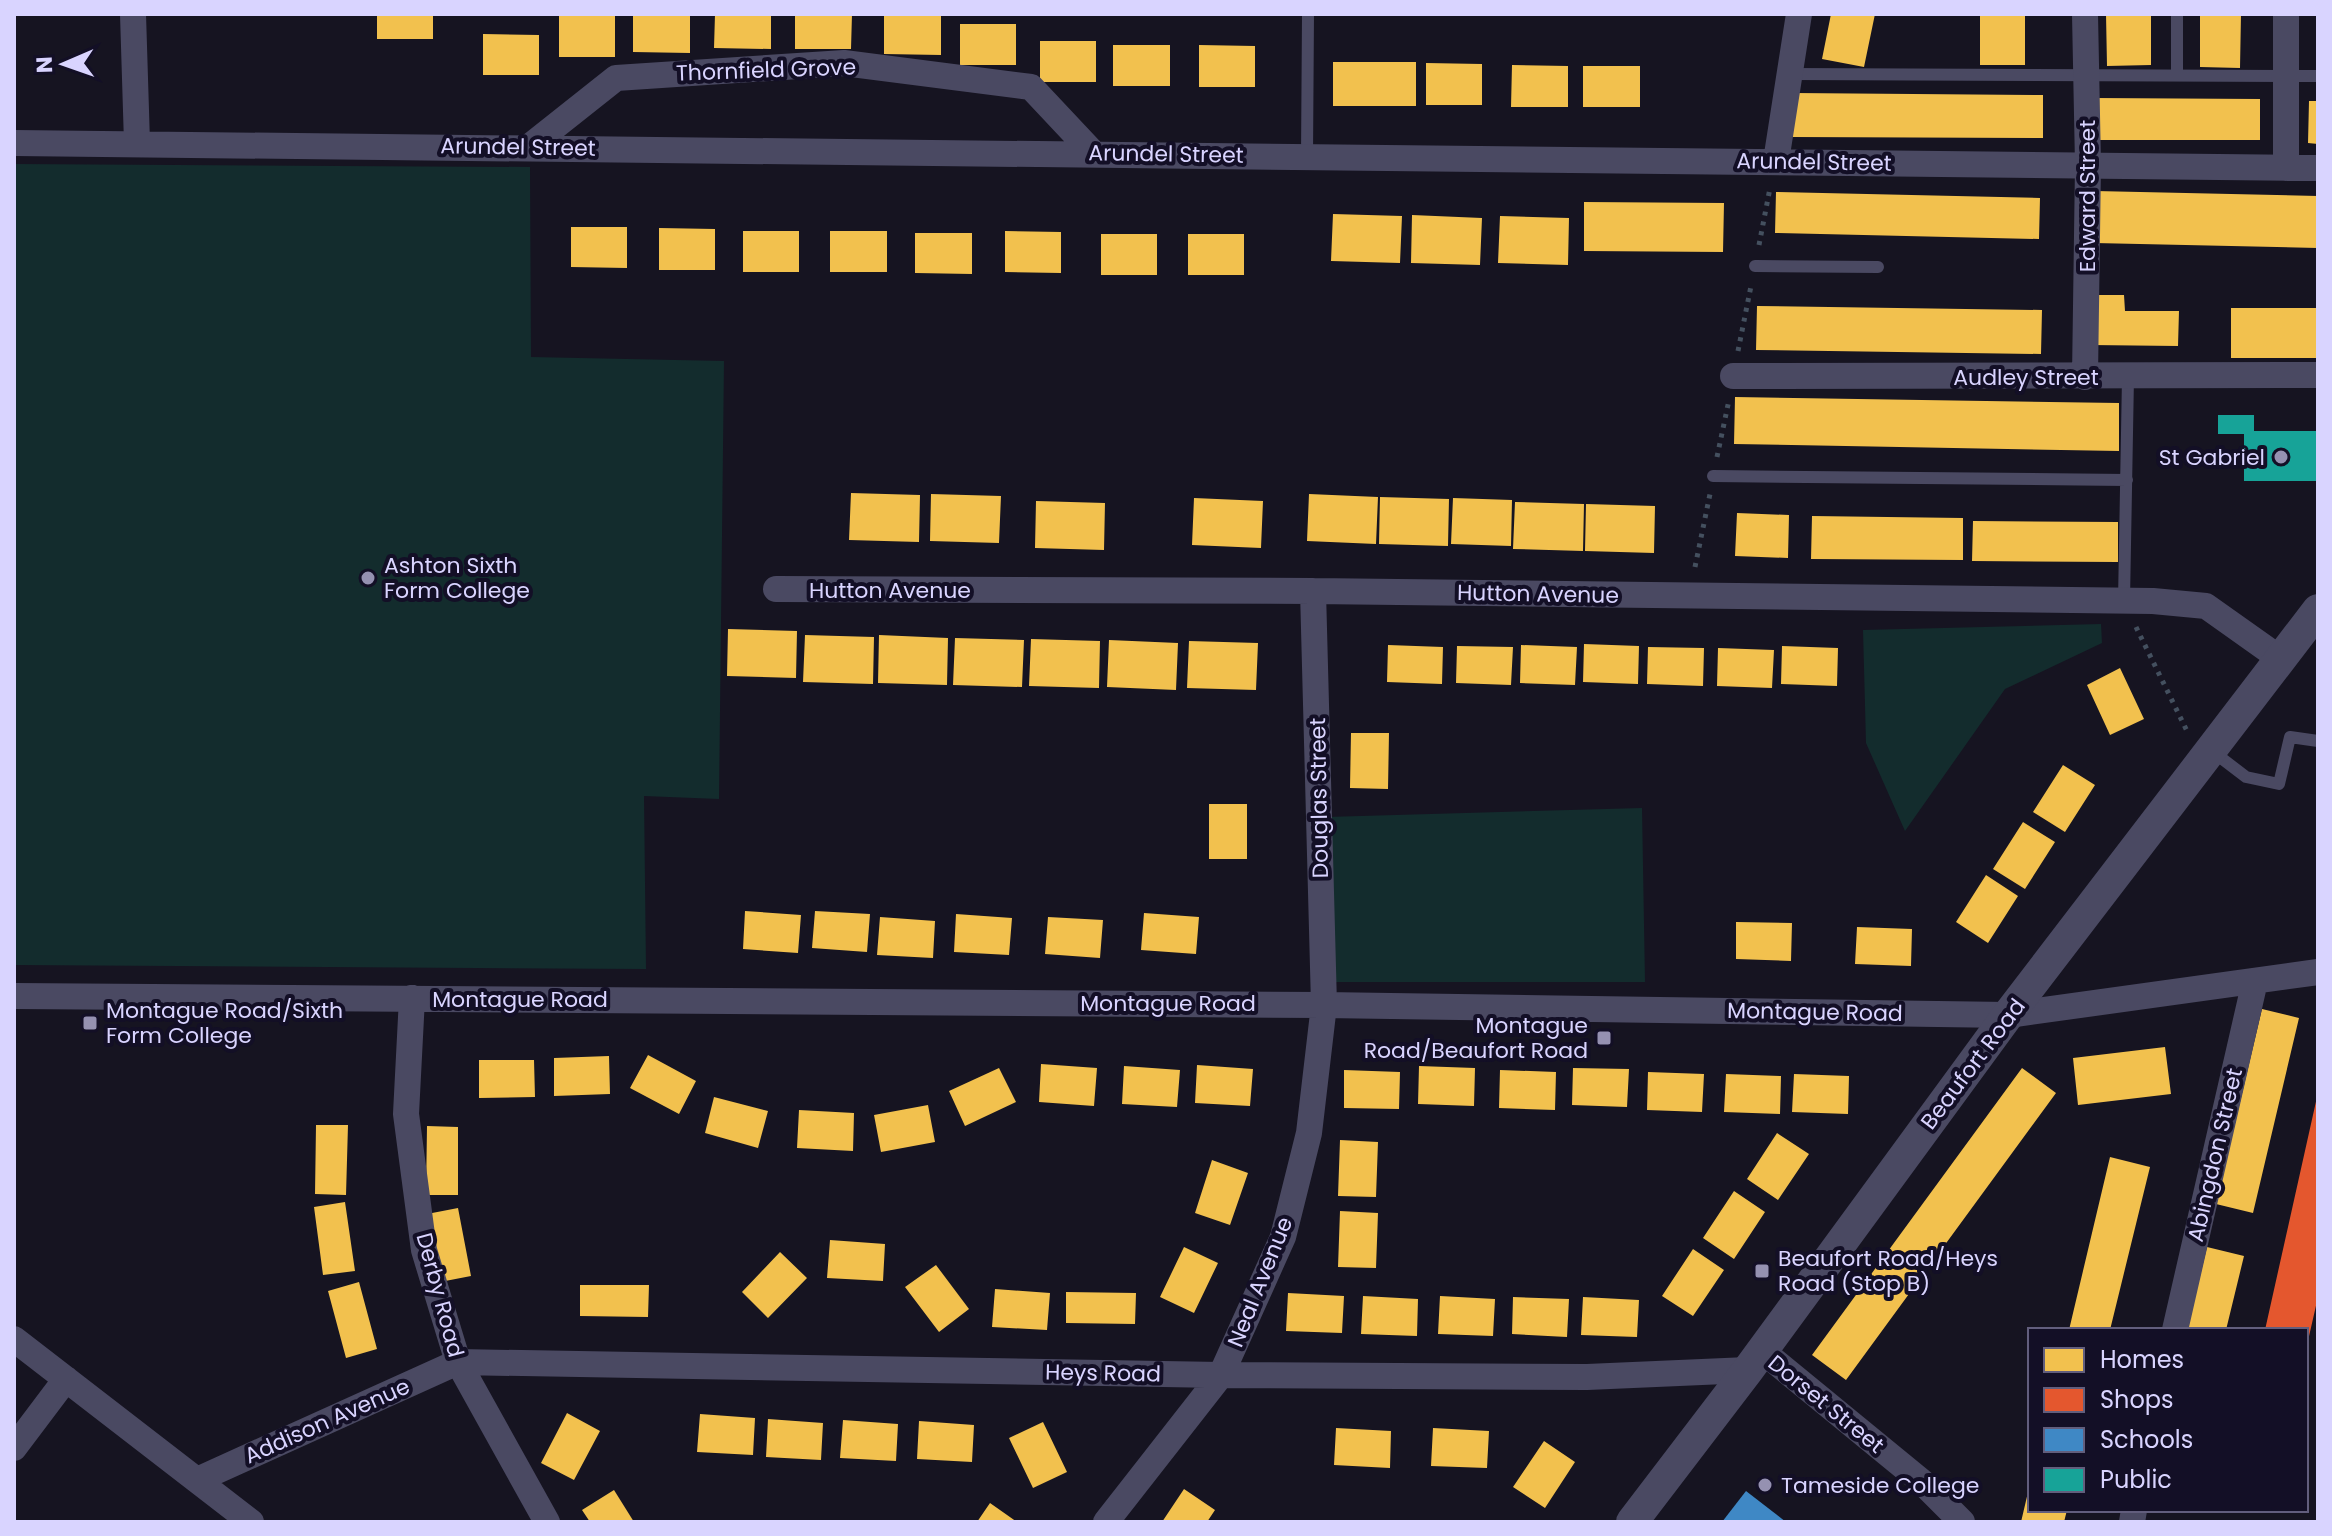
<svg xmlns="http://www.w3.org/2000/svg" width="2332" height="1536" viewBox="0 0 2332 1536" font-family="Poppins,sans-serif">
  <rect width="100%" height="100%" fill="#161421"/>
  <path fill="#132c2d" d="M14 164 530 167 531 357 724 361 719 799 644 796 646 969 14 965Z
    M2101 624 2102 643 2005 689 1905 831 1866 743 1863 630Z
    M1642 808 1645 982H1330L1326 817Z"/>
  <path fill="#f2c14e" d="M377 14H433V39H377Z
    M633 14H690V53L633 52Z
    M715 14H771V49L714 48Z
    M795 14H852L851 49H795Z
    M884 14H941V55L884 54Z
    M1831 14H1875L1864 67 1822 59Z
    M1980 14H2025V65H1980Z
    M2106 14H2151V65L2107 66Z
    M2200 14H2241L2240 68 2200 67Z
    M559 16H615V57H559Z
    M960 24H1016V65H960Z
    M483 34 539 35V75H483Z
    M1040 41H1096V82H1040Z
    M1113 45H1170V86H1113Z
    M1199 45 1255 46V87H1199Z
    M1333 62H1416V106H1333Z
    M1426 63 1482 64V105H1426Z
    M1512 65 1568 66V107H1511Z
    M1583 66H1640V107H1583Z
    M1793 93 2043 95V138L1793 137Z
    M2094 98 2260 99V140H2095Z
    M2309 101H2318V144L2308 143Z
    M2095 191 2318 196V248L2094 243Z
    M1776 192 2040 198 2039 239 1775 233Z
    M1584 202 1724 203 1723 252 1584 251Z
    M1333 214 1402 216 1400 263 1331 261Z
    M1412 215 1482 218 1480 265 1411 263Z
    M1500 216 1569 218 1568 265 1498 263Z
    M571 227H627V268L571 267Z
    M659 228 715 229V270H659Z
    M743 231H799V272H743Z
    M830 231H887V272H830Z
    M1005 231 1061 232V273L1005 272Z
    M915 233H972V274L915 273Z
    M1101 234H1157V275H1101Z
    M1188 234H1244V275H1188Z
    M2091 295H2124L2125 311H2179L2178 346 2090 345Z
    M1757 306 2042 310 2041 354 1756 350Z
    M2231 308H2318V358H2231Z
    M1735 397 2119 403V451L1734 444Z
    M851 493 920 495 919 542 849 540Z
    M931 494 1001 496 999 543 930 541Z
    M1309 494 1378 497 1376 544 1307 541Z
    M1380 497 1449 499 1448 546 1379 544Z
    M1194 498 1263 501 1261 548 1192 545Z
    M1453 498 1512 500 1511 546 1451 544Z
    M1036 501 1105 503 1104 550 1035 548Z
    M1515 502 1584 504 1583 551 1513 549Z
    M1586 504 1655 506 1654 553 1585 551Z
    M1737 513 1789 515 1788 558 1735 556Z
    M1812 516 1963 518V560L1811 559Z
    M1973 521 2118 522V562L1972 561Z
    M728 629 797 631 796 678 727 676Z
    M805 635 874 637 873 684 803 682Z
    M879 635 948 638 947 685 878 683Z
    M955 638 1024 640 1022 687 953 685Z
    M1031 639 1100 641 1099 688 1029 686Z
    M1109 640 1178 643 1176 690 1107 687Z
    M1189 641 1258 643 1256 690 1187 688Z
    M1584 644 1639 646 1638 684 1583 682Z
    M1388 645 1443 647 1442 684 1387 682Z
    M1521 645 1577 647 1575 685 1520 683Z
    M1457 646 1513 647 1511 685 1456 683Z
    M1782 646 1838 648 1837 686 1781 684Z
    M1648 647 1704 648 1703 686 1647 684Z
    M1718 648 1774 650 1772 688 1717 686Z
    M2120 668 2144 719 2110 735 2087 685Z
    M1351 733H1389L1388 789 1350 788Z
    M2063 765 2095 785 2065 832 2033 812Z
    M1209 804H1247V859H1209Z
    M2023 822 2055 842 2025 889 1993 869Z
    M1986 875 2018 896 1988 943 1956 922Z
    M745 911 801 915 798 953 743 949Z
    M815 911 870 914 867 952 812 948Z
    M1144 913 1199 917 1196 954 1141 950Z
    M956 914 1012 918 1009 955 954 952Z
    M880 917 935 921 933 958 877 955Z
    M1048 917 1103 920 1100 958 1045 954Z
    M1736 922 1792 923 1791 961 1736 959Z
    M1857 927 1912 929 1911 966 1855 964Z
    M2262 1009 2299 1018 2253 1213 2216 1204Z
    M2165 1047 2171 1094 2078 1105 2073 1058Z
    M648 1055 696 1081 679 1114 630 1088Z
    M609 1056 610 1094 554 1096V1058Z
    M479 1060H534L535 1097 479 1098Z
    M1041 1064 1097 1068 1094 1106 1039 1102Z
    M1197 1065 1253 1069 1250 1106 1195 1103Z
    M1124 1066 1180 1070 1177 1107 1122 1104Z
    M1419 1066 1475 1068 1474 1106 1418 1104Z
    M999 1068 1016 1102 965 1126 949 1091Z
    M1573 1068 1629 1069 1627 1107 1572 1105Z
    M2022 1068 2056 1093 1846 1380 1812 1355Z
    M1344 1070 1400 1072 1399 1109 1344 1108Z
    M1500 1070 1556 1072 1555 1110 1499 1108Z
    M1648 1072 1704 1074 1702 1112 1647 1110Z
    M1726 1074 1781 1076 1780 1114 1724 1112Z
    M1794 1074 1849 1076 1848 1114 1792 1112Z
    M714 1097 768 1111 758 1148 705 1133Z
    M928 1105 935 1142 881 1152 874 1115Z
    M799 1110 854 1113 853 1151 797 1148Z
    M316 1125H348L346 1195 315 1194Z
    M427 1126 458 1127V1195H426Z
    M1777 1133 1809 1154 1778 1200 1747 1179Z
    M1340 1140 1378 1142 1376 1197 1338 1196Z
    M2110 1157 2150 1167 2110 1330H2069Z
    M1212 1160 1248 1173 1230 1225 1195 1213Z
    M1734 1191 1765 1212 1734 1259 1703 1238Z
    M345 1202 355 1271 323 1275 314 1207Z
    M458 1208 471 1276 440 1282 427 1214Z
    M1340 1211 1378 1213 1376 1268 1338 1267Z
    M830 1240 885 1244 883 1281 827 1278Z
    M1184 1247 1218 1263 1194 1313 1160 1297Z
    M2207 1247 2244 1256 2226 1330H2187Z
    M1693 1249 1724 1270 1693 1316 1662 1296Z
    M780 1252 807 1278 768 1318 742 1292Z
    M936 1265 969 1309 939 1332 905 1287Z
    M359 1282 377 1349 346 1358 328 1291Z
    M580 1285H649L648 1317 580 1316Z
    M995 1289 1050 1293 1047 1330 992 1327Z
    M1066 1292 1136 1293 1135 1324 1066 1323Z
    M1288 1293 1344 1296 1342 1333 1286 1331Z
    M1363 1296 1418 1299 1417 1336 1361 1334Z
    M1440 1296 1495 1299 1493 1336 1438 1334Z
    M1513 1297 1569 1299 1567 1337 1512 1334Z
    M1583 1297 1639 1300 1637 1337 1581 1335Z
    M567 1413 600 1431 574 1480 541 1463Z
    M700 1414 755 1418 753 1455 697 1452Z
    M768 1419 823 1423 821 1460 766 1457Z
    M843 1420 898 1424 896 1461 840 1458Z
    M919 1421 974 1425 972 1462 917 1459Z
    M1043 1422 1067 1472 1033 1488 1009 1438Z
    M1336 1428 1391 1431 1390 1468 1334 1465Z
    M1433 1428 1489 1431 1487 1468 1431 1466Z
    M1544 1441 1575 1462 1545 1508 1513 1487Z
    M2029 1488 2030 1510H2067L2064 1522H2021Z
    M1184 1489 1215 1510 1207 1522H1162Z
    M614 1490 634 1522H590L582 1510Z
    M990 1503 1017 1522H977Z"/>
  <path fill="#e4572e" d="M2317 1097 2318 1297 2307 1345 2306 1330H2265Z"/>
  <path fill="#3f88c5" d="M1746 1491 1786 1522H1722Z"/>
  <path fill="#17a398" d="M2218 415H2254V431H2318V481H2244V434H2218Z"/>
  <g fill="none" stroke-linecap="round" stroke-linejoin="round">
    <path stroke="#44505f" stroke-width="5" stroke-dasharray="4 6" stroke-linecap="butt" d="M1759 245 1770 188
      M1738 351 1751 286
      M1717 457 1729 400
      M1695 567 1710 494
      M2136 627 2188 733"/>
    <path stroke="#4a4962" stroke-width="12" d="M1790 74 2318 76
      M2177 74V14
      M1307 156 1308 14
      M1755 266 1878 267
      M1713 476 2127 480
      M2124 601 2128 377
      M2212 751 2246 777 2279 784 2290 737 2318 741"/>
    <path stroke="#4a4962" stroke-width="26" d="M133 14 137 143
      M2286 14V168
      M14 143 2318 168
      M529 147 616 78 844 63 1031 87 1093 153
      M1776 161 1799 14
      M1733 376 2318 375
      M2085 377 2088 165 2085 14
      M776 589 1313 591 2153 601 2206 606 2282 660
      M14 996 1324 1005 2008 1015 2318 972
      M412 998 406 1114 424 1250 458 1362 547 1522
      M2175 1330 2255 981
      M14 1339 251 1522
      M1761 1350 1921 1481 1962 1522
      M14 1448 66 1379
      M197 1480 458 1362 1221 1375 1587 1377 1748 1370
      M1106 1522 1221 1375 1283 1237 1309 1133 1324 1005 1313 591
      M2132 1522 2134 1510"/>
    <path stroke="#4a4962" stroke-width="32" d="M1632 1522 1748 1370 2008 1015 2318 610"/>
  </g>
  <g fill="#9591b1" stroke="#130f26" stroke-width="3">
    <circle cx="2281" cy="457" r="8"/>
    <circle cx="368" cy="578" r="8"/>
    <rect x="82" y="1015" width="16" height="16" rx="4"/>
    <rect x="1596" y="1030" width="16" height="16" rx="4"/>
    <rect x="1754" y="1263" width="16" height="16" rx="4"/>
    <circle cx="1765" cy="1485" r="8"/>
  </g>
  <g text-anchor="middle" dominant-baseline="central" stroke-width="8" stroke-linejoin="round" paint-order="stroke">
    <g font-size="22" fill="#d9d4ff" stroke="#130f26">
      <text transform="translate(766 70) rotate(-2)">Thornfield Grove</text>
      <text transform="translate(518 147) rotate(1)">Arundel Street</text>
      <text transform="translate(1166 154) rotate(1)">Arundel Street</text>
      <text transform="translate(1814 162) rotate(1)">Arundel Street</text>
      <text transform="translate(2087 196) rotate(-90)">Edward Street</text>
      <text x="2026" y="377">Audley Street</text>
      <text x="890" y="590">Hutton Avenue</text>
      <text transform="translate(1538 594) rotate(1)">Hutton Avenue</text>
      <text transform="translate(1319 798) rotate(-91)">Douglas Street</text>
      <text x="520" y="999">Montague Road</text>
      <text x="1168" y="1003">Montague Road</text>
      <text transform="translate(1815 1012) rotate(1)">Montague Road</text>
      <text transform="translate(1973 1064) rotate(-53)">Beaufort Road</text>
      <text transform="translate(2215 1155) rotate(-77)">Abingdon Street</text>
      <text transform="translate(1260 1282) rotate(-68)">Neal Avenue</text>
      <text transform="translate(440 1295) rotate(75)">Derby Road</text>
      <text transform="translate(1103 1373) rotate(1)">Heys Road</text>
      <text transform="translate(1826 1404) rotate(39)">Dorset Street</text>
      <text transform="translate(327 1421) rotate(-24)">Addison Avenue</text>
    </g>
    <g font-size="22" fill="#d9d4ff" stroke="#130f26" text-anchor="start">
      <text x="2265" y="457" text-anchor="end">St Gabriel</text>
      <text x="384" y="565">Ashton Sixth<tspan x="384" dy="25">Form College</tspan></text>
      <text x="106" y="1010">Montague Road/Sixth<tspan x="106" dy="25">Form College</tspan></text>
      <text x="1588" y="1025" text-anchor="end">Montague<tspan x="1588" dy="25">Road/Beaufort Road</tspan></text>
      <text x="1778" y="1258">Beaufort Road/Heys<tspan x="1778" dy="25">Road (Stop B)</tspan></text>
      <text x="1781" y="1485">Tameside College</text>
    </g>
  </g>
  <rect width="2332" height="1536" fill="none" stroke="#d9d4ff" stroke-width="32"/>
  <rect x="2028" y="1328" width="280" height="184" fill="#130f26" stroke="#625e7d" stroke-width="2"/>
  <rect x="2044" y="1348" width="40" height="24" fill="#f2c14e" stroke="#625e7d" stroke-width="2"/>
  <text x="2100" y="1368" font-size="24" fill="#d9d4ff">Homes</text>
  <rect x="2044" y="1388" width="40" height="24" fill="#e4572e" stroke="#625e7d" stroke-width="2"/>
  <text x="2100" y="1408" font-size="24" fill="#d9d4ff">Shops</text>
  <rect x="2044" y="1428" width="40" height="24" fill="#3f88c5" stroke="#625e7d" stroke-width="2"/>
  <text x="2100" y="1448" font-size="24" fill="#d9d4ff">Schools</text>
  <rect x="2044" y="1468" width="40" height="24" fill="#17a398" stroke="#625e7d" stroke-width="2"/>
  <text x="2100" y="1488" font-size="24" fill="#d9d4ff">Public</text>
  <g transform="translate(64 64) rotate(268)" stroke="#130f26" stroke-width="6" paint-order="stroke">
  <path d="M0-6L14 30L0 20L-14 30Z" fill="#d9d4ff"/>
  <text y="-12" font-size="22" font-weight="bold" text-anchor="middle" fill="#d9d4ff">N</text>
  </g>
</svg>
